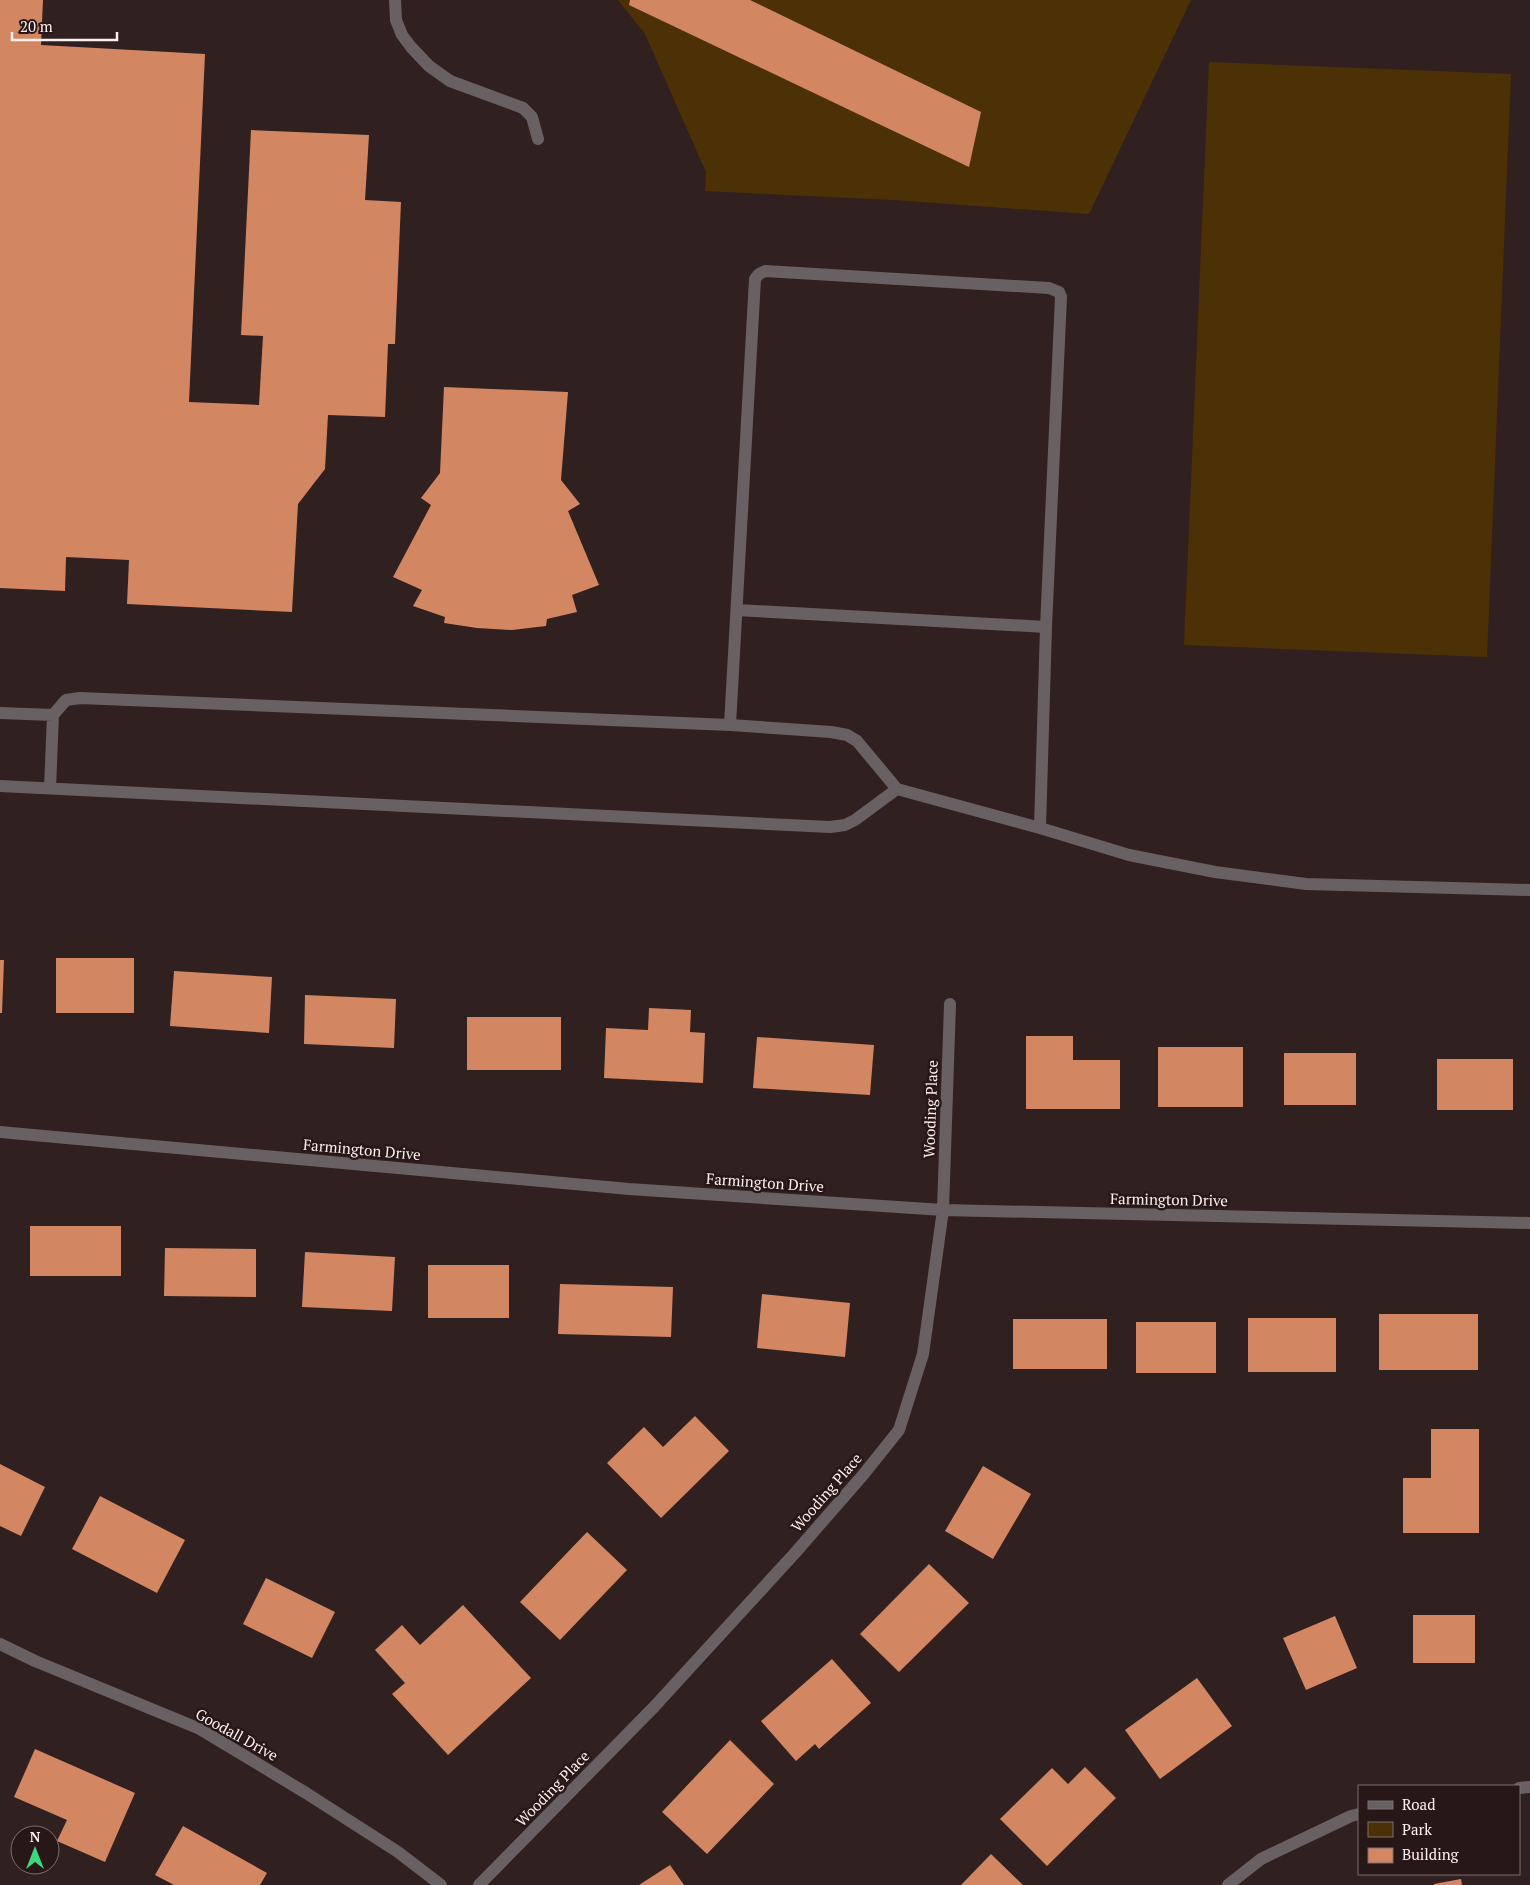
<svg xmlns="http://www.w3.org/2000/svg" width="1530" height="1885" viewBox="0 0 1530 1885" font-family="'PT Serif',serif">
  <rect width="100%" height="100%" fill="#312020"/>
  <path fill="#4d3106" d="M618 0H1191L1089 214 894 200 705 191 706 172 645 34Z
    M1209 62 1511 74 1487 657 1184 645Z"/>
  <path fill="#d38662" d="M0 0H43L41 45 205 54 189 402 259 405 263 336 241 335 251 130 369 135 365 200 401 202 395 344H388L385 417 328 415 325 469 298 504 292 612 127 604 129 560 66 557 65 591 0 588Z
    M630 0H750L981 112 969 167 629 5Z
    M444 387 568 392 561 480 580 504 568 511 599 585 572 595 577 612 547 619 546 626 512 630 477 628 444 623 445 617 413 606 422 590 393 577 431 505 421 498 440 473Z
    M56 958H134V1013H56Z
    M0 960H4L2 1013H0Z
    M174 971 272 977 269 1033 170 1026Z
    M305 995 396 999 394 1048 304 1044Z
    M649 1008 691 1010 690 1032 705 1033 703 1083 604 1078 606 1028 648 1030Z
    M467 1017H561V1070H467Z
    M1026 1036H1073V1060H1120V1109H1026Z
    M757 1037 874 1045 870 1095 753 1088Z
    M1158 1047H1243V1107H1158Z
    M1284 1053H1356V1105H1284Z
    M1437 1059H1513V1110H1437Z
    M30 1226H121V1276H30Z
    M165 1248 256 1249V1297L164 1296Z
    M305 1252 395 1257 392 1311 302 1307Z
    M428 1265H509V1318H428Z
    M560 1284 673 1287 671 1337 558 1334Z
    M762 1294 850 1303 845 1357 757 1348Z
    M1379 1314H1478V1370H1379Z
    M1248 1318H1336V1372H1248Z
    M1013 1319H1107V1369H1013Z
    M1136 1322H1216V1373H1136Z
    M695 1416 729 1451 661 1518 607 1463 644 1427 663 1447Z
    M1431 1429H1479V1533H1403V1478H1431Z
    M0 1464 45 1487 21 1536 0 1526Z
    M983 1466 1031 1494 993 1559 945 1531Z
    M100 1496 185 1540 157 1593 72 1549Z
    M587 1532 627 1570 560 1640 520 1602Z
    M929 1564 969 1603 899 1672 860 1634Z
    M266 1578 335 1612 312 1658 243 1624Z
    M463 1605 531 1678 448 1755 392 1694 405 1683 375 1650 402 1625 420 1645Z
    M1413 1615H1475V1663H1413Z
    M1335 1616 1357 1668 1306 1690 1283 1638Z
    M832 1659 871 1703 819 1749 815 1744 796 1761 761 1721Z
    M1197 1678 1232 1726 1160 1779 1125 1730Z
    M730 1740 774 1784 707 1854 662 1812Z
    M35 1749 135 1793 105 1862 57 1841 67 1820 14 1797Z
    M1085 1767 1116 1798 1047 1866 1000 1819 1052 1768 1068 1784Z
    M183 1826 267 1873 260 1885H174L155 1875Z
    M991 1854 1023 1885H961Z
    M670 1865 684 1885H639Z
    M1461 1879 1462 1885H1434V1884Z"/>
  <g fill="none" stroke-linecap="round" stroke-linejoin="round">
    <path stroke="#696064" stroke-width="12" d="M395 0 396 20 402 35 411 47 429 66 450 81 523 108 532 117 538 139
      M737 610 1046 627
      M0 713 53 715
      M730 725 755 279 759 274 765 271 1049 288 1059 292 1061 297 1046 627 1040 828
      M0 786 830 827 845 825 855 820 897 789 1040 828 1129 855 1215 872 1306 884 1530 890
      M50 788 53 715 66 700 80 698 730 725 831 732 847 735 857 741 897 789
      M0 1132 629 1189 943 1210 1530 1223
      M0 1644 35 1661 200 1729 306 1793 398 1852 441 1885
      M1519 1788 1530 1787
      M479 1885 654 1707 696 1661 795 1553 863 1475 899 1430 923 1354 943 1210 950 1004
      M1228 1885 1261 1859 1351 1816 1359 1814"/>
  </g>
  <g text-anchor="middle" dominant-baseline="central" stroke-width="5" stroke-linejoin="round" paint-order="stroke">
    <g font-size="15" fill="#fef2f1" stroke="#271717">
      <text transform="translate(930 1109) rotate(-88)">Wooding Place</text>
      <text transform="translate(362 1149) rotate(5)">Farmington Drive</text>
      <text transform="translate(765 1182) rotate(4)">Farmington Drive</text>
      <text transform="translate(1169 1199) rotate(1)">Farmington Drive</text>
      <text transform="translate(826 1492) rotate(-49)">Wooding Place</text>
      <text transform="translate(237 1734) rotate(29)">Goodall Drive</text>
      <text transform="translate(552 1788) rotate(-46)">Wooding Place</text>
    </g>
  </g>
  <rect x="1358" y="1785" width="162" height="90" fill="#271717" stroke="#7d6f6e"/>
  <rect x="1368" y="1801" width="25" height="8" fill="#696064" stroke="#7d6f6e"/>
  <text x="1402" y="1810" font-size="15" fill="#fef2f1">Road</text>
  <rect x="1368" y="1822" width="25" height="15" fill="#4d3106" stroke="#7d6f6e"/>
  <text x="1402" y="1835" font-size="15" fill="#fef2f1">Park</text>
  <rect x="1368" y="1848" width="25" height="15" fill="#d38662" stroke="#7d6f6e"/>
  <text x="1402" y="1860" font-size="15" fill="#fef2f1">Building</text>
  <g transform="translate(35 1850)"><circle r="24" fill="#271717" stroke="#7d6f6e"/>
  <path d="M0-4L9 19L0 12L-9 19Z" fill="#3fd77d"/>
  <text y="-8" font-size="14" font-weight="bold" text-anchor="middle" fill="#fef2f1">N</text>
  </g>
  <path d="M12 32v8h105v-8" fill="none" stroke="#fef2f1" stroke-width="2.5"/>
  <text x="20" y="32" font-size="15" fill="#fef2f1" stroke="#271717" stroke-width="4" paint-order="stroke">20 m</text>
</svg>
